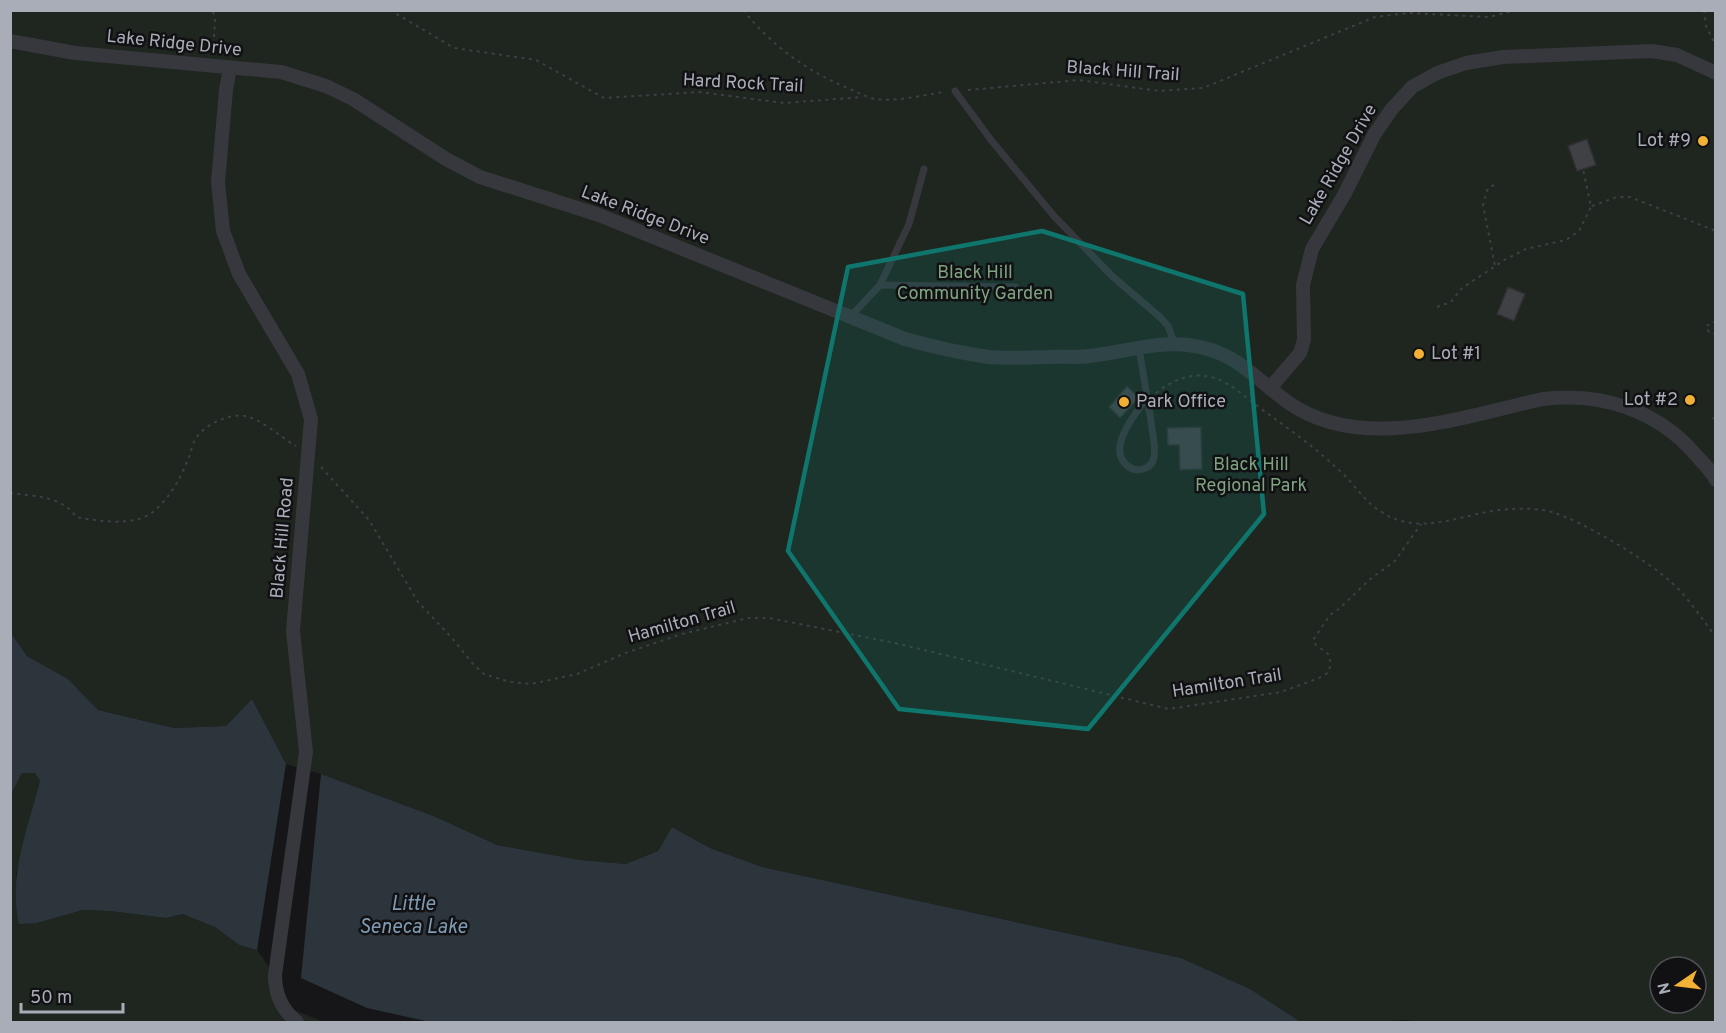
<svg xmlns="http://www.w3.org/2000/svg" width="1726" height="1033" viewBox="0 0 1726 1033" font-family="Overpass,sans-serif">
  <rect width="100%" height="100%" fill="#161618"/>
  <path fill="#1e261f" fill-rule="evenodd" d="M10 11H1715V1022H1419L1405 1020 1376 1022H1301L1250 989 1181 958 762 867 710 848 672 827 658 851 626 864 580 860 497 845 436 817 321 774 286 764 252 699 226 726 174 728 98 710 68 679 27 656 11 633ZM1660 967H1696V1003H1660Z
    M22 773H35L40 781 16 875 37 923 83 910 110 911 166 918 183 914 197 918 215 927 239 945 257 950 275 975 281 1005 325 1022H11L10 794Z"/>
  <path fill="#2c353c" d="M11 633 27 656 68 679 98 710 174 728 226 726 252 699 286 764 257 950 239 945 215 927 183 914 166 918 110 911 83 910 37 923 19 924C8 876 28 828 40 781L35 773H22L11 794Z
    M321 774 436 817 497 845 580 860 626 864 658 851 672 827 710 848 762 867 1181 958 1250 989 1301 1022H430L367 1008 301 978Z"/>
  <path fill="#404145" stroke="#303034" stroke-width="1.5" d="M1587 139 1596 165 1577 171 1568 146Z
    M1508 287 1525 294 1514 321 1497 314Z
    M1127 386 1139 398 1120 418 1109 407Z
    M1201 427 1202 469 1180 470 1179 445H1168L1167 428Z"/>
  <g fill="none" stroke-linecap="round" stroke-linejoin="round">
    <path stroke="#3d3f44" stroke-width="2" stroke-dasharray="3 4.5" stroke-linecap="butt" d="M390 10 454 48 536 60 604 98 699 92 784 103 863 97
      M743 10C772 46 808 72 850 89 859 93 866 97 875 99 898 102 922 95 944 92
      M1704 10 1706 26 1716 46
      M213 52 215 21 213 10
      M968 90 1079 80 1159 91 1203 88 1375 17 1408 13 1489 17 1516 10
      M1494 185 1488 188 1483 205 1495 266
      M1592 206 1617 197H1630L1716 231
      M1437 307 1451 302 1462 288 1506 259 1526 249 1566 240 1579 231 1591 207 1583 169
      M1716 321 1706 326 1709 332 1716 334
      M1156 393C1172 381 1189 372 1210 377 1227 380 1243 395 1256 405 1286 427 1315 447 1342 473 1355 485 1364 501 1380 511 1422 540 1467 510 1512 509 1525 508 1540 509 1552 512 1584 522 1645 559 1670 581 1688 597 1701 618 1716 637
      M1713 419 1716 416
      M321 467 369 520 418 602 451 637 474 665 484 674 510 682 531 684 577 674 628 652 682 634 748 618H769L895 643 1169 709 1281 692 1319 678 1328 673 1331 664 1328 654 1316 645 1313 640 1330 615 1339 609 1369 580 1395 561 1421 524
      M10 493C33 496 63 496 76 517 97 521 134 527 153 512 169 499 181 478 188 459 191 454 191 447 194 442 201 426 228 413 245 416 263 420 280 437 296 446"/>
    <path stroke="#37383d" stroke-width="7" d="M955 91 991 140 1054 216 1112 276 1161 318 1168 326 1175 345
      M880 285 1016 287
      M850 317 880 285 909 224 924 169
      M1139 348C1143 372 1147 396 1151 421 1152 432 1156 446 1154 457 1152 469 1138 473 1129 467 1104 450 1136 413 1147 398"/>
    <path stroke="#37383d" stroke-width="14" d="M10 41 75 53 281 72 326 86 353 99 446 159 480 177 599 215 905 339C933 347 961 353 989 357 1009 359 1029 357 1048 357 1062 356 1076 358 1089 356 1122 353 1154 341 1188 345 1235 350 1254 378 1289 403 1363 454 1464 416 1543 399 1601 392 1657 410 1695 454 1702 462 1711 470 1716 480
      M230 68 226 90 218 182 223 231 239 274 298 374 311 419 293 631 306 752 275 975C275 995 282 1010 297 1022
      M1270 388 1300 353 1304 340 1303 285 1312 249 1344 195 1374 135 1391 110 1412 87 1437 73 1466 63 1503 57 1652 51 1677 55 1716 73"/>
  </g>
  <path fill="#0f766e" fill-opacity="0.2" stroke="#0f766e" stroke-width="4.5" stroke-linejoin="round" d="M1042 231 1243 294 1264 514 1088 729 899 709 788 551 848 267Z"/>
  <g fill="#f2b134" stroke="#111113" stroke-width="2">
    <circle cx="1703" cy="141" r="6"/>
    <circle cx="1419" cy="354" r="6"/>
    <circle cx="1690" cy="400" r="6"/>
    <circle cx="1124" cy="402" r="6"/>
  </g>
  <g text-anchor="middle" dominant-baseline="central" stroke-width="5" stroke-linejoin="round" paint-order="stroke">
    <g font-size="18" fill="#a8adb8" stroke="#111113">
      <text transform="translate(174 44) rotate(6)">Lake Ridge Drive</text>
      <text transform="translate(1123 72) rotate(4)">Black Hill Trail</text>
      <text transform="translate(743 84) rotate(3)">Hard Rock Trail</text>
      <text transform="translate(1339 165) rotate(-60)">Lake Ridge Drive</text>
      <text transform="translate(645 216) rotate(21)">Lake Ridge Drive</text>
      <text transform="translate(283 538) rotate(-85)">Black Hill Road</text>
      <text transform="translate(682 623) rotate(-16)">Hamilton Trail</text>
      <text transform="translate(1227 684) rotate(-9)">Hamilton Trail</text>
    </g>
    <g font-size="18" fill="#a8adb8" stroke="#111113" text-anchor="end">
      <text x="1691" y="141">Lot #9</text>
      <text x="1431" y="354" text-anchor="start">Lot #1</text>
      <text x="1678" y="400">Lot #2</text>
      <text x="1136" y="402" text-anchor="start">Park Office</text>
    </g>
    <g font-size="18" fill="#7fa381" stroke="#111113">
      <text x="975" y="273">Black Hill<tspan x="975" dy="21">Community Garden</tspan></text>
      <text x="1251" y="465">Black Hill<tspan x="1251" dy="21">Regional Park</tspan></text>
    </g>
    <g font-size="20" font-style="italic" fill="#7f9bb3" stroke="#111113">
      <text x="413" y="905">Little<tspan x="413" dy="23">Seneca Lake</tspan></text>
    </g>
  </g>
  <rect width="1726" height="1033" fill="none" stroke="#a8adb8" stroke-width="24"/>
  <g transform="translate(1678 985) rotate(256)"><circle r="28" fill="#111113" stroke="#4d4f55" stroke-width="1.5"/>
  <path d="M0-4.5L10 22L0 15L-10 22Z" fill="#f2b134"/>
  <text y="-9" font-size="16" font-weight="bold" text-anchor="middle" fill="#a8adb8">N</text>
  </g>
  <path d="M21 1003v9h102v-9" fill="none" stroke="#a8adb8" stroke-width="3"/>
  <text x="30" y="1003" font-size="18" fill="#a8adb8" stroke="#111113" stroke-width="4.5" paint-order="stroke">50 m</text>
</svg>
